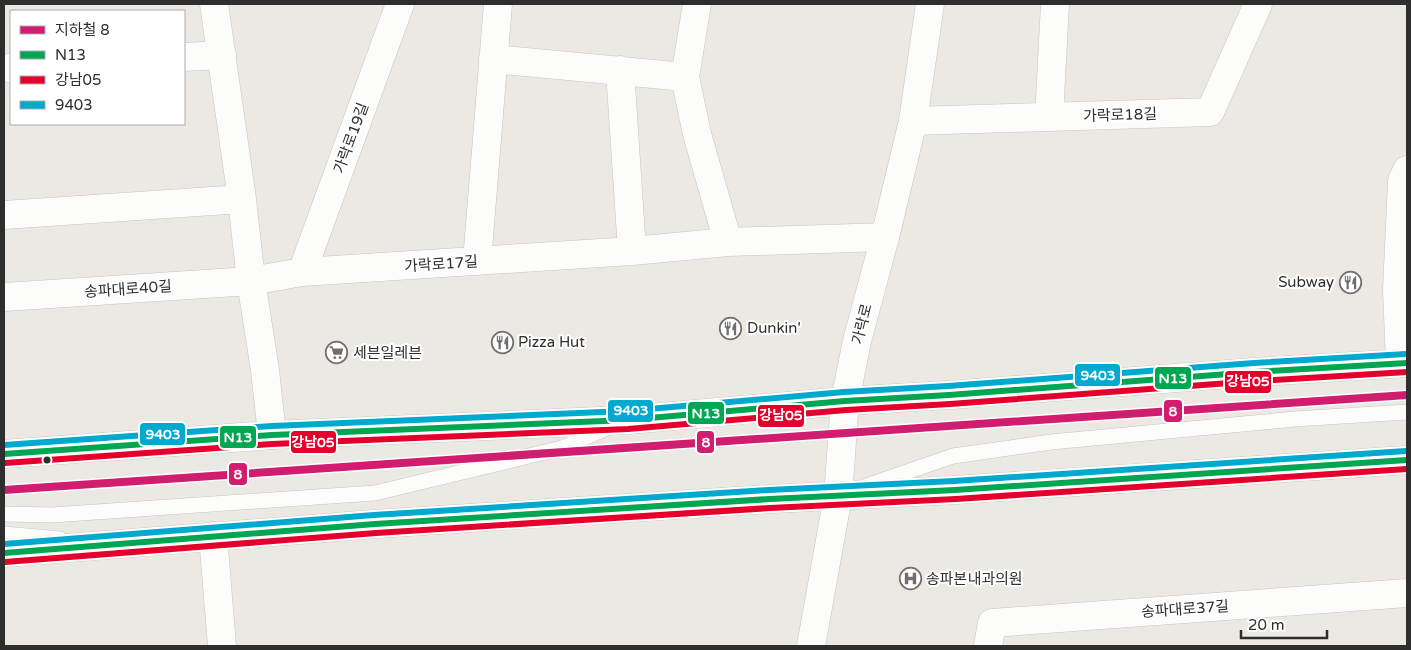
<svg xmlns="http://www.w3.org/2000/svg" width="1411" height="650" viewBox="0 0 1411 650" font-family="'Varela Round','Noto Sans KR',sans-serif">
  <rect width="100%" height="100%" fill="#ece8e4"/>
  <g fill="none" stroke-linecap="round" stroke-linejoin="round">
    <defs>
      <path id="lane" d="M866 486 953 456 1051 442 1295 419 1407 412
        M4 514 52 515 375 493 562 448 609 427
        M4 534 60 539"/>
      <path id="street" d="M214 4 242 199 251 281 265 370 272 435
        M697 4 685 77 697 134 728 242
        M184 57 222 55
        M493 59 685 77
        M4 68H11
        M620 70 632 251
        M1049 117 1055 4
        M913 121 1210 112 1258 4
        M4 215 242 199
        M477 261 498 4
        M302 272 400 4
        M4 297 251 281 302 272 632 251 728 242 885 237
        M1400 363 1397 290 1402 181 1407 170
        M213 536 222 646
        M988 646 992 623 1407 593"/>
      <path id="secondary" d="M811 646 838 496 845 401 857 341 885 237 913 121 930 4"/>
      <path id="primary" d="M4 454 272 435 627 420 845 401 949 395 1255 372 1407 363
        M4 553 375 524 770 499 955 490 1407 460"/>
    </defs>
    <use href="#lane" stroke="#c5c4c5" stroke-width="16"/>
    <use href="#street" stroke="#c5c4c5" stroke-width="29"/>
    <use href="#secondary" stroke="#c5c4c5" stroke-width="29"/>
    <use href="#primary" stroke="#c6c5c4" stroke-width="29"/>
    <use href="#lane" stroke="#fcfcfb" stroke-width="15"/>
    <use href="#street" stroke="#fcfcfb" stroke-width="28"/>
    <use href="#secondary" stroke="#fcfcfb" stroke-width="28"/>
    <use href="#primary" stroke="#e8e4d6" stroke-width="28"/>
    <defs>
      <path id="bus-1" d="M4 454 272 435 627 420 845 401 949 395 1255 372 1407 363
        M4 553 375 524 770 499 955 490 1407 460"/>
      <path id="bus-2" d="M5 463 272 444 628 429 846 410 950 404 1256 381 1407 372
        M5 562 376 533 770 508 956 499 1407 469"/>
      <path id="bus-3" d="M4 445 272 426 626 411 844 392 948 386 1254 363 1406 354
        M4 544 374 515 769 490 954 481 1406 451"/>
    </defs>
    <use href="#bus-1" stroke="#fff" stroke-width="10"/>
    <use href="#bus-2" stroke="#fff" stroke-width="10"/>
    <use href="#bus-3" stroke="#fff" stroke-width="10"/>
    <use href="#bus-1" stroke="#00a651" stroke-width="6"/>
    <use href="#bus-2" stroke="#e4002b" stroke-width="6"/>
    <use href="#bus-3" stroke="#00a9ce" stroke-width="6"/>
    <defs>
      <path id="metro-1" d="M4 490 1407 395"/>
    </defs>
    <use href="#metro-1" stroke="#fff" stroke-width="11"/>
    <use href="#metro-1" stroke="#d11d70" stroke-width="8"/>
  </g>
  <defs>
    <symbol id="restaurant-ring" viewBox="-11 -11 22 22"><circle r="9.5" fill="#fff" stroke="#706f6e" stroke-width="1.5"/><path d="M-5-6h1v4h1v-4h1v4h1v-4h1v5L-1.5 .5V6h-2V.5L-5-1ZM5-6V6H3V1.5H1.5Q1.5-4 5-6Z" fill="#706f6e"/></symbol>
    <symbol id="supermarket-ring" viewBox="-11 -11 22 22"><circle r="9.5" fill="#fff" stroke="#706f6e" stroke-width="1.5"/><path d="M-6-5.5h2.5l.6 2H6L4.5 2H-2.5L-4.4-4H-6ZM-1.5 3.2a1.3 1.3 0 1 0 .1 0ZM3 3.2a1.3 1.3 0 1 0 .1 0Z" fill="#706f6e"/></symbol>
    <symbol id="hospital-ring" viewBox="-11 -11 22 22"><circle r="9.5" fill="#fff" stroke="#706f6e" stroke-width="1.5"/><path d="M-5-5h3v3.5h4V-5h3V5h-3V1.5h-4V5h-3Z" fill="#706f6e"/></symbol>
  </defs>
  <g fill-rule="evenodd">
    <use href="#restaurant-ring" x="1338" y="270" width="25" height="25"/>
    <use href="#restaurant-ring" x="718" y="316" width="25" height="25"/>
    <use href="#restaurant-ring" x="490" y="330" width="25" height="25"/>
    <use href="#supermarket-ring" x="324" y="340" width="25" height="25"/>
    <use href="#hospital-ring" x="898" y="566" width="25" height="25"/>
  </g>
  <circle fill="#2e2e2e" stroke="#fff" stroke-width="2" cx="47" cy="460" r="4.5"/>
  <g text-anchor="middle" dominant-baseline="central" stroke-width="4" stroke-linejoin="round" paint-order="stroke">
    <g font-size="15" fill="#2e2e2e" stroke="#fff">
      <text transform="translate(1120 115) rotate(-2)">가락로18길</text>
      <text transform="translate(351 138) rotate(-70)">가락로19길</text>
      <text transform="translate(441 264) rotate(-4)">가락로17길</text>
      <text transform="translate(128 289) rotate(-4)">송파대로40길</text>
      <text transform="translate(862 324) rotate(-76)">가락로</text>
      <text transform="translate(1185 609) rotate(-4)">송파대로37길</text>
    </g>
    <g font-size="15" fill="#2e2e2e" stroke="#fff" text-anchor="start">
      <text x="1334" y="282" text-anchor="end">Subway</text>
      <text x="747" y="328">Dunkin'</text>
      <text x="518" y="342">Pizza Hut</text>
      <text x="353" y="353">세븐일레븐</text>
      <text x="926" y="579">송파본내과의원</text>
    </g>
  </g>
  <g stroke="#fff" stroke-width="2">
    <rect x="1074" y="363" width="47" height="24" rx="5" fill="#00a9ce"/>
    <rect x="1154" y="366" width="38" height="24" rx="5" fill="#00a651"/>
    <rect x="1224" y="370" width="48" height="24" rx="5" fill="#e4002b"/>
    <rect x="607" y="399" width="47" height="24" rx="5" fill="#00a9ce"/>
    <rect x="1163" y="399" width="20" height="24" rx="5" fill="#d11d70"/>
    <rect x="687" y="401" width="38" height="24" rx="5" fill="#00a651"/>
    <rect x="757" y="404" width="48" height="24" rx="5" fill="#e4002b"/>
    <rect x="139" y="422" width="47" height="24" rx="5" fill="#00a9ce"/>
    <rect x="219" y="425" width="38" height="24" rx="5" fill="#00a651"/>
    <rect x="290" y="430" width="47" height="24" rx="5" fill="#e4002b"/>
    <rect x="696" y="430" width="19" height="24" rx="5" fill="#d11d70"/>
    <rect x="228" y="462" width="20" height="24" rx="5" fill="#d11d70"/>
  </g>
  <g font-size="14" text-anchor="middle" font-weight="bold" fill="#fff">
    <text x="1098" y="380">9403</text>
    <text x="1173" y="383">N13</text>
    <text x="1248" y="386">강남05</text>
    <text x="631" y="415">9403</text>
    <text x="1173" y="416">8</text>
    <text x="706" y="418">N13</text>
    <text x="781" y="420">강남05</text>
    <text x="163" y="439">9403</text>
    <text x="238" y="442">N13</text>
    <text x="313" y="447">강남05</text>
    <text x="706" y="447">8</text>
    <text x="238" y="479">8</text>
  </g>
  <rect width="1411" height="650" fill="none" stroke="#2e2e2e" stroke-width="10"/>
  <rect x="10" y="10" width="175" height="115" fill="#ffffff" stroke="#ababab"/>
  <rect x="20" y="26" width="25" height="8" fill="#d11d70" stroke="#ababab"/>
  <text x="55" y="35" font-size="15" fill="#2e2e2e">지하철 8</text>
  <rect x="20" y="51" width="25" height="8" fill="#00a651" stroke="#ababab"/>
  <text x="55" y="60" font-size="15" fill="#2e2e2e">N13</text>
  <rect x="20" y="76" width="25" height="8" fill="#e4002b" stroke="#ababab"/>
  <text x="55" y="85" font-size="15" fill="#2e2e2e">강남05</text>
  <rect x="20" y="101" width="25" height="8" fill="#00a9ce" stroke="#ababab"/>
  <text x="55" y="110" font-size="15" fill="#2e2e2e">9403</text>
  <path d="M1241 630v8h86v-8" fill="none" stroke="#2e2e2e" stroke-width="2.5"/>
  <text x="1248" y="630" font-size="15" fill="#2e2e2e" stroke="#ffffff" stroke-width="4" paint-order="stroke">20 m</text>
</svg>
